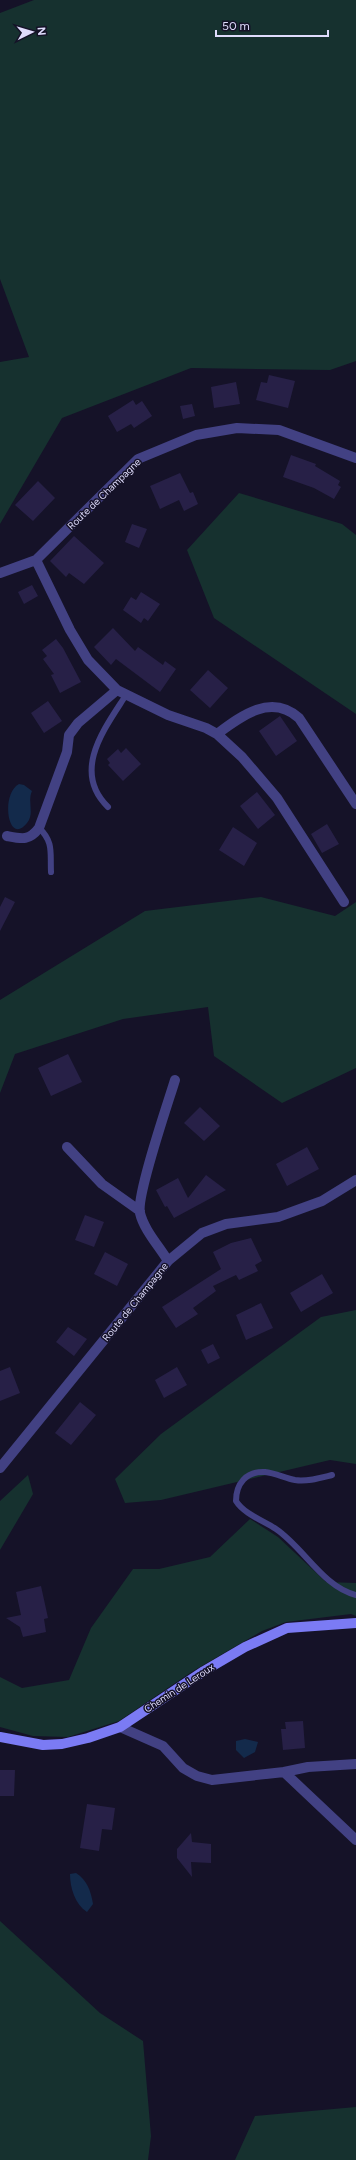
<svg xmlns="http://www.w3.org/2000/svg" width="356" height="2160" viewBox="0 0 356 2160" font-family="Figtree,sans-serif">
  <rect width="100%" height="100%" fill="#151228"/>
  <path fill="#16312f" d="M34 0H356V361L330 370 191 368 62 418 0 524V362L29 357 0 279V13Z
    M239 493 342 524 356 535V714L214 618 187 550Z
    M261 897 335 916 356 902V1068L282 1103 214 1056 208 1007 123 1019 15 1054 0 1093V1000L145 911Z
    M356 1310V1464L330 1460 161 1500 125 1503 115 1479 161 1434 321 1317Z
    M28 1475 33 1494 0 1550V1501Z
    M250 1519 278 1537 326 1582 356 1583V1616L351 1614 286 1622 262 1631 193 1671 119 1721 68 1737 33 1736 0 1727V1677L22 1688 69 1680 91 1628 133 1569H159L210 1557Z
    M0 1921 100 2013 143 2041 151 2136 148 2160H0Z
    M356 2107V2160H235L255 2116Z"/>
  <path fill="#132a4b" d="M19 784 24 785 32 791C27 802 35 813 27 823 8 847 0 794 19 784Z
    M245 1739 258 1742 255 1752 244 1758 236 1750V1741Z
    M76 1873C87 1880 91 1891 93 1904L87 1912C75 1904 70 1888 70 1874Z"/>
  <path fill="#272047" d="M269 375 295 381 288 408 256 400 261 382 267 383Z
    M236 382 240 404 214 408 211 387Z
    M133 400 136 405 142 401 152 416 134 428 131 424 117 432 108 416Z
    M192 404 195 416 183 419 180 406Z
    M291 455 316 464 315 466 340 481 338 485 341 487 334 499 314 488 283 477Z
    M180 473 190 493 193 492 198 504 184 511 179 500 160 509 150 486Z
    M38 481 55 498 33 521 15 505Z
    M132 524 147 529 139 548 125 542Z
    M74 536 104 563 84 584 69 573 66 577 50 561Z
    M32 585 38 596 24 604 18 592Z
    M141 592 160 604 148 621 144 618 141 623 123 610 131 597 136 600Z
    M113 628 135 651 138 647 163 665 165 661 176 669 160 692 116 659 111 665 94 647Z
    M56 639 63 648 81 682 60 693 51 675 54 674 43 659 47 656 42 650Z
    M208 670 228 688 210 708 190 690Z
    M48 701 62 721 44 733 31 713Z
    M280 716 297 741 276 756 259 731Z
    M126 748 141 764 123 781 108 765 110 763 107 759 118 749 121 753Z
    M257 792 275 815 258 829 240 806Z
    M327 824 339 844 322 853 311 834Z
    M233 827 257 843 244 866 219 850Z
    M5 897 15 902 0 931V907Z
    M68 1054 82 1082 51 1096 38 1068Z
    M200 1107 220 1126 204 1141 184 1123Z
    M307 1147 319 1169 287 1186 276 1164Z
    M206 1175 226 1190 174 1218 167 1206 165 1207 156 1190 178 1178 188 1198Z
    M85 1215 104 1222 94 1247 75 1240Z
    M251 1238 262 1261 255 1265 258 1271 239 1280 236 1275 213 1286 216 1291 193 1308 198 1314 176 1328 162 1307 221 1269 213 1252 231 1243Z
    M105 1252 128 1264 117 1286 94 1274Z
    M322 1274 333 1293 301 1312 290 1293Z
    M261 1303 273 1328 246 1340 236 1315Z
    M68 1327 87 1339 74 1356 56 1342Z
    M213 1344 220 1358 208 1364 201 1350Z
    M10 1367 20 1393 0 1401V1371Z
    M177 1367 187 1385 164 1398 155 1380Z
    M80 1402 96 1415 71 1445 55 1433Z
    M41 1586 48 1618 44 1619 46 1632 23 1637 20 1627 6 1618 21 1615 16 1592Z
    M303 1721 305 1748 283 1750 281 1729H286L285 1722Z
    M0 1770H15L14 1796H0Z
    M87 1804 115 1808 112 1830 102 1829 99 1851 80 1848Z
    M191 1833 192 1842 211 1844V1863L191 1862 192 1877 177 1858V1849Z"/>
  <g fill="none" stroke-linecap="round" stroke-linejoin="round">
    <path stroke="#424183" stroke-width="6" d="M108 807C71 771 105 728 126 695
      M39 828C54 842 50 853 51 872
      M332 1475C320 1478 307 1482 295 1480 285 1478 275 1473 265 1472 246 1471 236 1484 236 1501 244 1514 264 1521 276 1529 304 1548 323 1587 356 1595"/>
    <path stroke="#424183" stroke-width="10" d="M36 560 70 630 88 660 117 690 168 715 206 728 217 734 242 757 277 798 344 902
      M0 573 36 560 138 459 196 435 237 428 279 430 356 458
      M217 734C241 716 271 693 299 718L356 804
      M7 836C22 839 29 841 39 828L67 752 69 735 78 723 117 690
      M67 1147 102 1184 140 1211
      M168 1261C159 1246 144 1230 140 1213 136 1196 168 1103 175 1080
      M0 1468 168 1261 202 1233 226 1224 278 1217 322 1201 356 1180
      M120 1727 163 1746 183 1768 197 1776 212 1780 284 1772
      M356 1764 308 1767 284 1772 356 1840"/>
    <path stroke="#7b7bf4" stroke-width="10" d="M0 1737 43 1745 62 1744 88 1738 120 1727 204 1671 245 1647 287 1628 356 1623"/>
  </g>
  <g text-anchor="middle" dominant-baseline="central" stroke-width="3" stroke-linejoin="round" paint-order="stroke">
    <g font-size="10" fill="#dfdcfc" stroke="#151228">
      <text transform="translate(104 494) rotate(-44)">Route de Champagne</text>
      <text transform="translate(135 1302) rotate(-51)">Route de Champagne</text>
      <text transform="translate(179 1688) rotate(-33)">Chemin de Leroux</text>
    </g>
  </g>
  <g transform="translate(32 32) rotate(85)" stroke="#151228" stroke-width="3" paint-order="stroke">
  <path d="M0-3L7 15L0 10L-7 15Z" fill="#dfdcfc"/>
  <text y="-6" font-size="11" font-weight="bold" text-anchor="middle" fill="#dfdcfc">N</text>
  </g>
  <path d="M216 30v6h112v-6" fill="none" stroke="#dfdcfc" stroke-width="2"/>
  <text x="222" y="30" font-size="12" fill="#dfdcfc" stroke="#151228" stroke-width="3" paint-order="stroke">50 m</text>
</svg>
